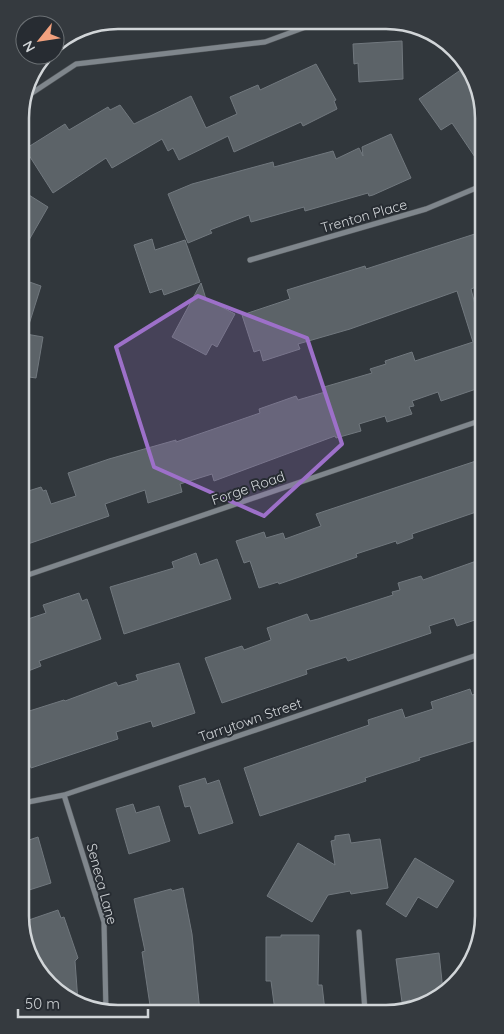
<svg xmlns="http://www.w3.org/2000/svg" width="504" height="1034" viewBox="0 0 504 1034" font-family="Quicksand,sans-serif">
  <rect width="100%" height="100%" fill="#31373c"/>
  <path fill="#5c6368" stroke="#71787e" d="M402 41 403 79 359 82 358 63 354 64 353 44Z
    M316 64 336 100 334 101 337 109 303 126 301 122 234 152 228 136 179 160 173 148 168 151 162 139 112 168 106 158 53 193 25 149 65 124 69 130 108 107 110 110 120 105 134 124 191 96 206 128 237 114 230 97 258 85 260 90Z
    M462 69 481 97V166L452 123 441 130 419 99Z
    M391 134 411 178 373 195 369 196 368 193 305 211 304 207 251 222 249 215 210 230 212 233 188 243 168 194 192 184 273 162 274 167 333 151 336 159 359 148 363 156 362 147Z
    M21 190 48 207 21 254Z
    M481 232V285L471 289 478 316 481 315 482 387 441 401 438 392 412 401 414 406 409 407 412 414 387 422 385 416 359 424 361 431 336 438 335 436 214 481 212 474 180 484 182 492 148 503 145 490 105 504 109 516 22 546V493L41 487 43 491 46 490 51 504 76 496 68 473 109 459 176 440V442L260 413 259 409 296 396 298 400 325 392 324 387 372 373 370 369 386 364 385 361 412 352 415 361 473 342 457 291 350 329 298 344 300 349 263 361 260 350 254 352 242 315 290 299 287 290 365 266 366 269Z
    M152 239 155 250 185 240 200 282 164 295 162 289 150 293 134 245Z
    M21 279 41 286 26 334 43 337 36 378 22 376Z
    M201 283 206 299 235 314 217 347 212 344 206 355 172 337Z
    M482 459V510L412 534 413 538 397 544 396 541 356 554 357 557 279 584 278 582 259 588 250 561 244 563 236 541 264 532 266 538 283 533 285 539 321 526 316 514Z
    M196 553 200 565 217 559 231 599 124 634 110 587 174 568 172 562Z
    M482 559 483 603 476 605 481 618 457 626 454 618 429 626 431 633 348 661 346 657 306 670 307 674 222 703 205 658 242 646 244 650 271 640 267 628 307 614 310 621 318 619 393 595 392 592 400 590 398 583 421 576 423 580Z
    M79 593 82 601 87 599 101 639 39 661 41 666 23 673 22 621 46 613 43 605Z
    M179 663 195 713 153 727 151 721 116 732 118 739 31 768 23 741V713L64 700 65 701 116 682 118 686 138 680 136 675Z
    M470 689 472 695 476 694 483 717V738L419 758 420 760 365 778 366 781 260 816 244 768 369 725 368 720 402 709 405 718 433 709 431 702Z
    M205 778 207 784 219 780 233 823 199 834 190 806 185 807 179 786Z
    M133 804 136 813 159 806 170 841 129 854 116 809Z
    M349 834 351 843 380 839 388 888 351 894 350 891 328 895 312 922 267 896 298 843 335 865 331 841 335 840V836Z
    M38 837 51 883 23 892V842Z
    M415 858 454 881 437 908 418 897 406 917 386 904Z
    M183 888 192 934 200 1012H151L142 952 145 951 134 899 171 889 172 891Z
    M58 910 61 918 64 917 78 958 75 961 78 1002 53 989 23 942V922Z
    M281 935H319L318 985H322L325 1011H275L271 981H266V937H281Z
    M439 953 443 991 411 1011 410 1000 402 1002 396 959Z"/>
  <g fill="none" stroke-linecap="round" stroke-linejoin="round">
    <defs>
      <path id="minor" d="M26 97 76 64 265 42 322 21
        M250 260 426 209 481 186
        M22 577 482 420
        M64 795 104 922 106 1012
        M23 803 64 795 483 653
        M359 932 365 1011"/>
    </defs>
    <use href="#minor" stroke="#505559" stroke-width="6"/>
    <use href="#minor" stroke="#7f868c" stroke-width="5"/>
  </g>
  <path fill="#9d70c9" fill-opacity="0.2" stroke="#9d70c9" stroke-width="4" stroke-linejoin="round" d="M198 296 307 338 342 444 264 516 154 467 116 347Z"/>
  <g text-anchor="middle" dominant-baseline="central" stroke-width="4" stroke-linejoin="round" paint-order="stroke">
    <g font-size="14" fill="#d1d5d8" stroke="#272c32">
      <text transform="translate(364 216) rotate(-16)">Trenton Place</text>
      <text transform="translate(248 488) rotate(-19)">Forge Road</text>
      <text transform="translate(250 720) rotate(-19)">Tarrytown Street</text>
      <text transform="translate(102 884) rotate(75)">Seneca Lane</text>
    </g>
  </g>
  <path d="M0 0H504V1034H0ZM118 29H386A89 89 0 0 1 475 118V916A89 89 0 0 1 386 1005H118A89 89 0 0 1 29 916V118A89 89 0 0 1 118 29Z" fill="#353a3f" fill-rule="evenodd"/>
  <path fill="none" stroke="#d1d5d8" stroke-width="2.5" d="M118 29H386A89 89 0 0 1 475 118V916A89 89 0 0 1 386 1005H118A89 89 0 0 1 29 916V118A89 89 0 0 1 118 29Z"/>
  <g transform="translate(40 40) rotate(240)"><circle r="24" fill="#272c32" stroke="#6b7074"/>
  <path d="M0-4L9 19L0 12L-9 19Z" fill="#f2a17e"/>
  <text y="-8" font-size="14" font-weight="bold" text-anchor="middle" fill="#d1d5d8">N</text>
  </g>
  <path d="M18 1009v8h130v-8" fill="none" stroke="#d1d5d8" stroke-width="2.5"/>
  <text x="25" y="1009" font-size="15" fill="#d1d5d8" stroke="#272c32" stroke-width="4" paint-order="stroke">50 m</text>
</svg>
